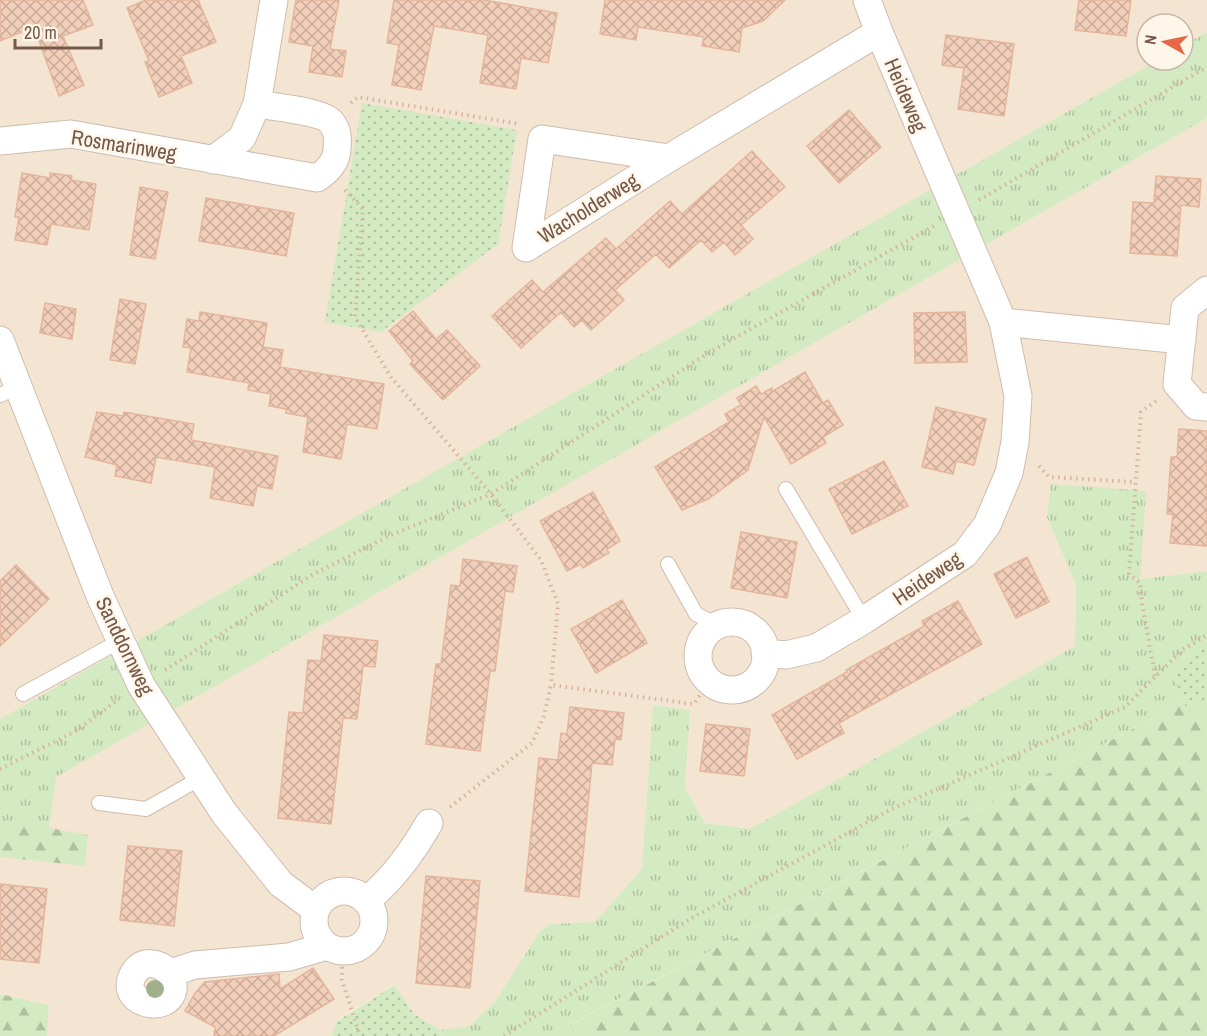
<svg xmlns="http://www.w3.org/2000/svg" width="1207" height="1036" viewBox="0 0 1207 1036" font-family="'Archivo Narrow',sans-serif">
  <defs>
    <pattern id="grass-tufts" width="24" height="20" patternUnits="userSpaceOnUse" patternTransform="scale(1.5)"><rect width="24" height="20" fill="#d3eac2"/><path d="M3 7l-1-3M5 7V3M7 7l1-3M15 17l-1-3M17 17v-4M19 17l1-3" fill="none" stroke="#b0c0a0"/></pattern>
    <pattern id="forest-firs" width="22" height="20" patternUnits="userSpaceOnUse" patternTransform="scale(1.5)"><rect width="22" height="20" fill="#d3eac2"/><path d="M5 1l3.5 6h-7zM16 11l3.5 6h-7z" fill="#b0c0a0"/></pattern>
    <pattern id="park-dots" width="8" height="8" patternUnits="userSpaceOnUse" patternTransform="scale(1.5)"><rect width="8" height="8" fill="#d3eac2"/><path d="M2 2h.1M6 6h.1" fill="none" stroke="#b0c0a0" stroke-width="1.8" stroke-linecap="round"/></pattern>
    <pattern id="building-cross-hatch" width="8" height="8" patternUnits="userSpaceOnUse" patternTransform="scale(1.5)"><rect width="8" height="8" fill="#f2cfbb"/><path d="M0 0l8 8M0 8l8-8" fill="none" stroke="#c9ab9a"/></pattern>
  </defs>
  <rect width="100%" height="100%" fill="#fcf2e4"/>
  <path fill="#f4e4d2" d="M0 0H1207V32L1183 46V24H1147V60H1158L0 719Z
    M1207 118V571L1140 579 1047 517 1076 585 1075 646 750 829 705 823 685 788 690 710 653 705 642 869 595 922 550 924 540 931 495 1002 470 1026 440 1030 414 1014 393 985 336 1021 332 1036H47L49 1005 0 994V857L85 866 88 835 49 829 55 777Z"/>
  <path fill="url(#grass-tufts)" d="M1207 32V118L56 777 49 829 0 819V719L1158 60H1183V46Z
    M1051 484 1146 491 1140 579 1207 571V690L571 1024 578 1036H442L440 1030 470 1026 495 1002 540 931 550 924 595 922 642 869 653 705 690 710 685 788 705 823 750 829 1075 646 1076 585 1047 517Z"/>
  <path fill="url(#forest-firs)" d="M1207 690V1036H578L570 1025Z
    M0 819 88 835 85 866 0 857Z
    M0 994 49 1005 47 1036H0Z"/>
  <path fill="url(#park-dots)" d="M362 103 517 130 498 244 381 332 325 322Z
    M1207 646V698L1187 710 1172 672 1195 649Z
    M394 985 414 1014 440 1030 442 1036H332L336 1022Z"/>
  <path fill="url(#building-cross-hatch)" stroke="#e5b59b" stroke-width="1.5" d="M0 0H83L93 25 63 36 84 85 59 96 34 27 0 41Z
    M146 0H198L216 42 181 56 192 83 159 97 145 62 149 61 127 8Z
    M296 0H339L330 49 346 51 342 77 309 72 313 46 289 42Z
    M394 0H484L557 13 548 63 521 58 516 89 480 83 488 35 434 26 421 90 392 85 399 45 387 43Z
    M605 0H785L763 21 742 28 739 52 702 46 704 37 638 27 636 40 600 34Z
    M1079 0H1131L1126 36 1075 30Z
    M946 35 1014 44 1004 116 958 109 964 68 942 65Z
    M849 110 881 147 839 183 807 146Z
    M752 151 785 187 741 225 753 239 735 255 724 242 712 252 701 240 669 268 656 254 615 290 624 300 591 330 582 320 574 327 561 312 521 348 492 316 532 280 543 292 606 238 616 249 670 201 682 214Z
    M22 173 50 178V173L72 176 71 180 96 184 89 230 51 224 47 245 15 240 19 217H15Z
    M1156 176 1201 179 1199 207 1181 205 1177 256 1130 253 1133 202 1154 203Z
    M140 187 168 192 155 259 130 255Z
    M206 198 294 213 286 256 199 241Z
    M120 299 146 304 135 364 110 360Z
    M45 303 76 309 72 339 40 333Z
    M413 311 436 339 447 330 480 366 443 400 410 364 413 361 389 331Z
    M200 312 267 323 263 347 283 350 280 367 384 384 377 429 347 424 341 459 303 452 308 417 286 413V409L269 406 271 394 248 390 249 383 187 372 191 348 183 347 187 319 199 321Z
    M965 312 967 362 915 363 914 313Z
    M805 372 823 403 828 400 843 425 823 437 826 443 791 464 764 417 748 470 708 499 682 510 655 467 729 422 725 414 741 405 737 398 756 386 761 394 772 388 771 392Z
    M936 407 986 419 974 465 956 461 953 474 922 467Z
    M97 412 123 416 124 412 194 424 191 440 278 456 272 489 257 486 253 506 210 498 215 467 156 457 151 483 115 476 117 465 85 457Z
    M1179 429 1207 431V546L1170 543 1173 514H1167L1171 457H1177Z
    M884 461 908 506 852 534 829 489Z
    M593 492 620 541 607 549 609 553 596 560 583 568 581 564 567 571 540 521Z
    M741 532 797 542 787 598 731 588Z
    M1027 557 1049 602 1016 618 994 574Z
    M463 559 517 566 513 592 505 591 495 671H490L480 751 426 744 436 664H441L451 585 460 586Z
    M16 565 49 599 0 646V581Z
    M622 600 647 643 596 673 571 629Z
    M958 601 982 644 839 723 844 733 797 759 772 715 847 672 846 670 924 626 922 621Z
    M324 635 378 641 375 667 363 666 357 719 343 718 331 824 278 818 289 712 303 713 308 660 321 661Z
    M570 707 624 713 621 740 615 739 612 765 592 763 579 897 525 891 539 758 558 760 561 733 567 734Z
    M706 724 750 729 744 776 700 771Z
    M128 846 182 851 174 926 120 920Z
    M426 876 480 881 470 988 416 983Z
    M0 884 47 889 39 963 0 959Z
    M313 968 334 999 274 1036H214L215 1027 185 1011 195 993 205 982 279 974 280 989Z"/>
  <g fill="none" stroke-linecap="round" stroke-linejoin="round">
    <defs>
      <path id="service" d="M0 395 18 387
        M786 489 864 620
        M668 564 696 614 717 625
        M23 694 120 641
        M99 803 146 809 201 778"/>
      <path id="minor" d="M867 0 879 32 1003 322 1182 340
        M257 104 274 0
        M0 141 71 134 317 178C327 172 337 161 337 149 338 139 338 130 331 122 321 111 273 107 257 104L242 138 213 160
        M669 158 542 139 526 248 669 158 879 32
        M1207 290 1185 308 1177 384 1196 406 1207 407
        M0 340 100 596 141 685 224 813 281 884 316 910
        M698 656a34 34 0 1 1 68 0a34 34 0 1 1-68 0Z
        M765 653 786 655 816 648 864 620 965 554 987 525 1009 473 1015 442 1018 396 1003 322
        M314 921a30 30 0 1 1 60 0a30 30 0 1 1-60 0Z
        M366 901C392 880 412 853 429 823
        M170 973C189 1020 112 1008 134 973 143 959 159 962 170 973L195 965 289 957 327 946"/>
    </defs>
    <use href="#service" stroke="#d0bcad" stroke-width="16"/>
    <use href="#minor" stroke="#d0bcad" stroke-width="29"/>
    <path stroke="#d7b39e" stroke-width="4" stroke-dasharray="1.5 4.5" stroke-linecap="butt" d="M351 103 358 97 519 124
      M345 190 363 209 355 317 390 376 491 494 541 560 558 604 551 685
      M979 200 1207 67
      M1039 466 1049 477 1136 482
      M165 670 312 575 391 535 491 494 710 352 934 226
      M1155 676 1142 603 1140 583 1129 574 1141 412 1156 401
      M0 769 74 732 118 700
      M450 807 532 743 544 716 551 685 694 704 709 681
      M342 967V980L360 1036
      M504 1036 690 919 892 809 1125 707 1182 650 1207 635"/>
    <use href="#service" stroke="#fff" stroke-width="14"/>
    <use href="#minor" stroke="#fff" stroke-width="27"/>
  </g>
  <circle fill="#a0b08b" cx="155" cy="989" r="9"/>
  <g text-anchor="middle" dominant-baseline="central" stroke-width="5" stroke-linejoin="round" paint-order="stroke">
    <g font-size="21" fill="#755849" stroke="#fff6ea">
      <text transform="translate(906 95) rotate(67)">Heideweg</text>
      <text transform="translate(124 145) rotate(9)">Rosmarinweg</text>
      <text transform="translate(588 208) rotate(-32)">Wacholderweg</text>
      <text transform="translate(927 578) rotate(-34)">Heideweg</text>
      <text transform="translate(125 646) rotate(64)">Sanddornweg</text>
    </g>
  </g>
  <g transform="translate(1165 42) rotate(279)"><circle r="28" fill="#fff6ea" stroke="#c8b7aa" stroke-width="1.5"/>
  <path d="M0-4.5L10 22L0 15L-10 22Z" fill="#e76748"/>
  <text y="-9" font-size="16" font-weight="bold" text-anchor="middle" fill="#755849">N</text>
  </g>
  <path d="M15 39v9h86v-9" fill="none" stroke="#755849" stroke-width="3"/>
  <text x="24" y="39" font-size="18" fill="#755849" stroke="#fff6ea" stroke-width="4.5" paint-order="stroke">20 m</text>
</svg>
